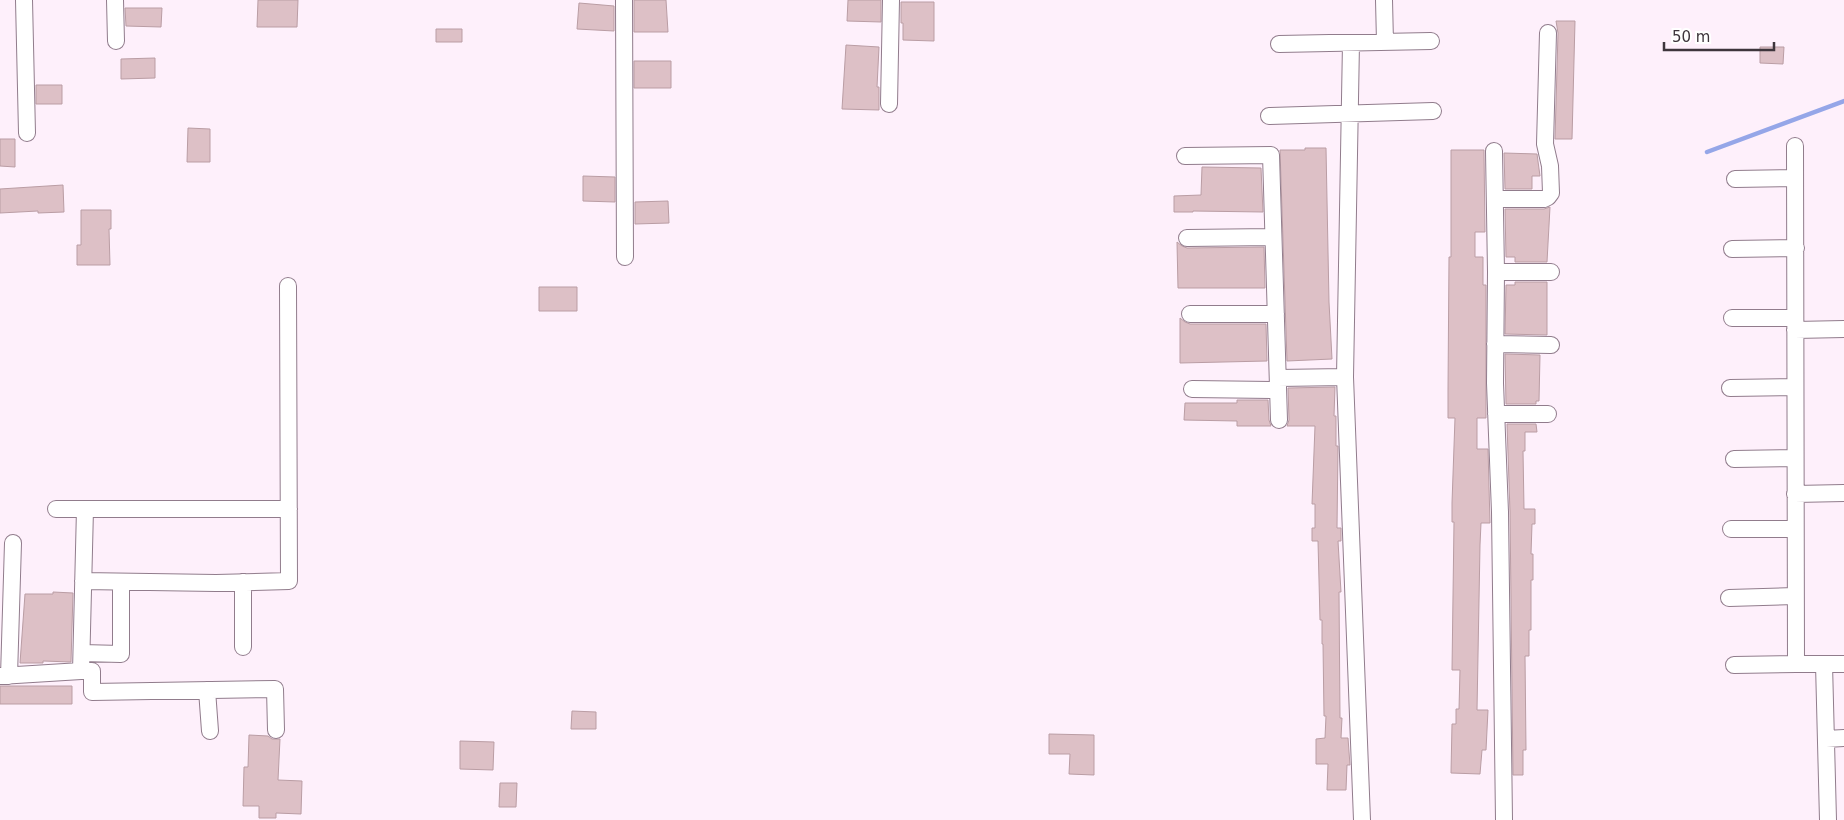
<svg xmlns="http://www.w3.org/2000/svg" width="1844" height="820" viewBox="0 0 1844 820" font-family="'DejaVu Sans',sans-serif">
  <rect width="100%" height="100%" fill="#fef0fb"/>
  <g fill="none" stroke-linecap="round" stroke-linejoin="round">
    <path stroke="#95a6e8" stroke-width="4.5" d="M1707 152 1844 101"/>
  </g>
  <path fill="#ddc0c6" stroke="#ba9da4" d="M258 0H298L297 27H257Z
    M634 0H666L668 32H634Z
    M848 0H881V22L847 21Z
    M901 2H934V41L903 40V23H901Z
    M579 3 614 6V31L577 29Z
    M125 8H162L161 27 126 26Z
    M1556 21H1575L1572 139H1555L1558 33Z
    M436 29H462V42H436Z
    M846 45 879 47 877 87H879V110L842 109Z
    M1760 47H1784L1783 64 1760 63Z
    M155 58V78L121 79V59Z
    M634 61H671V88H634Z
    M36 85H62V104H36Z
    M188 128 210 129V162H187Z
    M0 139H15V167L0 166Z
    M1305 148H1326L1329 302 1332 359 1287 361 1280 150H1305Z
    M1451 150H1484V153L1485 232H1475V257H1483V285H1486V418H1477V449H1488L1490 523H1481L1480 545 1477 710H1488L1486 750H1482L1480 774 1451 773 1452 724H1456V709H1459L1460 670H1452L1454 522H1452V503L1455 418H1448V390L1449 257H1451Z
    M1504 153 1537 154 1540 176H1532V189H1505Z
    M1202 167 1261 168 1263 212 1193 211V212H1174V196L1201 195Z
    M583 176 615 177V202L583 201Z
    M63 185 64 212 38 213V211L0 213V189Z
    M668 201 669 223 635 224V202Z
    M1550 207 1547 262H1515V257H1506L1505 209H1544Z
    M81 210H111V229H109L110 265H77V245H81Z
    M1177 242 1182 246 1187 248 1264 247 1265 288H1178Z
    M1515 282H1547V335L1505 334 1506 285H1515Z
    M539 287H577V311H539Z
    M1180 318 1185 322 1190 324H1266L1267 361 1180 363Z
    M1505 354 1540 355 1539 401H1536V404H1506Z
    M1335 387 1334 416H1336V446H1338L1337 528H1341V541H1338L1341 592H1339L1340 718H1342L1341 738H1348L1350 765H1347L1346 790H1327L1328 764H1316V739L1325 738 1326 716H1324L1323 644H1322V620H1320L1318 541H1312V528H1315V504H1312L1315 426H1287L1289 420 1288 388Z
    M1237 400H1268L1269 420 1271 426H1237V421L1184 420 1185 403H1237Z
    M1507 424H1536L1537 432H1525V451H1523L1524 509H1535V524H1532L1531 554H1533V580H1531V630H1529V656H1525L1526 750H1523V775H1513L1510 512Z
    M53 592 73 593 71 662 43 661V663H20L25 594H53Z
    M0 686H72V704H0Z
    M572 711 596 712V729H571Z
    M1049 734 1094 735V775L1069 774 1070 754H1049Z
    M249 735 268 736 272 739H280L278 780 302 781 301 814 276 813V818H259V806H243L244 767H248Z
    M460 741 494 742 493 770 460 769Z
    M500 783H517L516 807H499Z"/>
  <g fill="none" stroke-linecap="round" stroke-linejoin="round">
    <defs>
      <path id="minor" d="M24 0 27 133
        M115 0 116 41
        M624 0 625 257
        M1384 0 1385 42
        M1351 43 1345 377 1362 820
        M1279 44 1431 41
        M889 104 891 0
        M1269 116 1433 111
        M1795 146 1796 664H1844
        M1494 151 1496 272 1495 383 1500 512 1504 820
        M1185 156 1271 155 1279 420
        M1735 179 1795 178
        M1495 199H1544L1548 197 1551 193 1550 166 1545 144 1548 33
        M1187 238 1273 237
        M1732 249 1796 248
        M1496 272H1551
        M1190 314H1276
        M1732 318H1795
        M1795 330 1844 329
        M1495 344 1551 345
        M1278 378 1345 377
        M1730 388 1795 387
        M1192 389 1278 390
        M1496 414H1548
        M1734 459 1795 458
        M1795 494 1844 493
        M56 509H289
        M1731 529H1795
        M83 581 216 583 289 581 288 286
        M1729 598 1795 596
        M243 647V582
        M82 653 121 654V582
        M1824 664 1828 820
        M1734 665 1796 664
        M81 671H92V692L275 689 276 730
        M0 676 81 671 85 509
        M9 676 13 543
        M207 690 210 731
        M1826 739 1844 738"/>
    </defs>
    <use href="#minor" stroke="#917c8c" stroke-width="18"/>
    <use href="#minor" stroke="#fff" stroke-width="16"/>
  </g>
  <path d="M1664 42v8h110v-8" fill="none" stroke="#3e353c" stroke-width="2.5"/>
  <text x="1672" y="42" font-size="15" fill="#3e353c" stroke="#ffffff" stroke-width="4" paint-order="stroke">50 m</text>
</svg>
